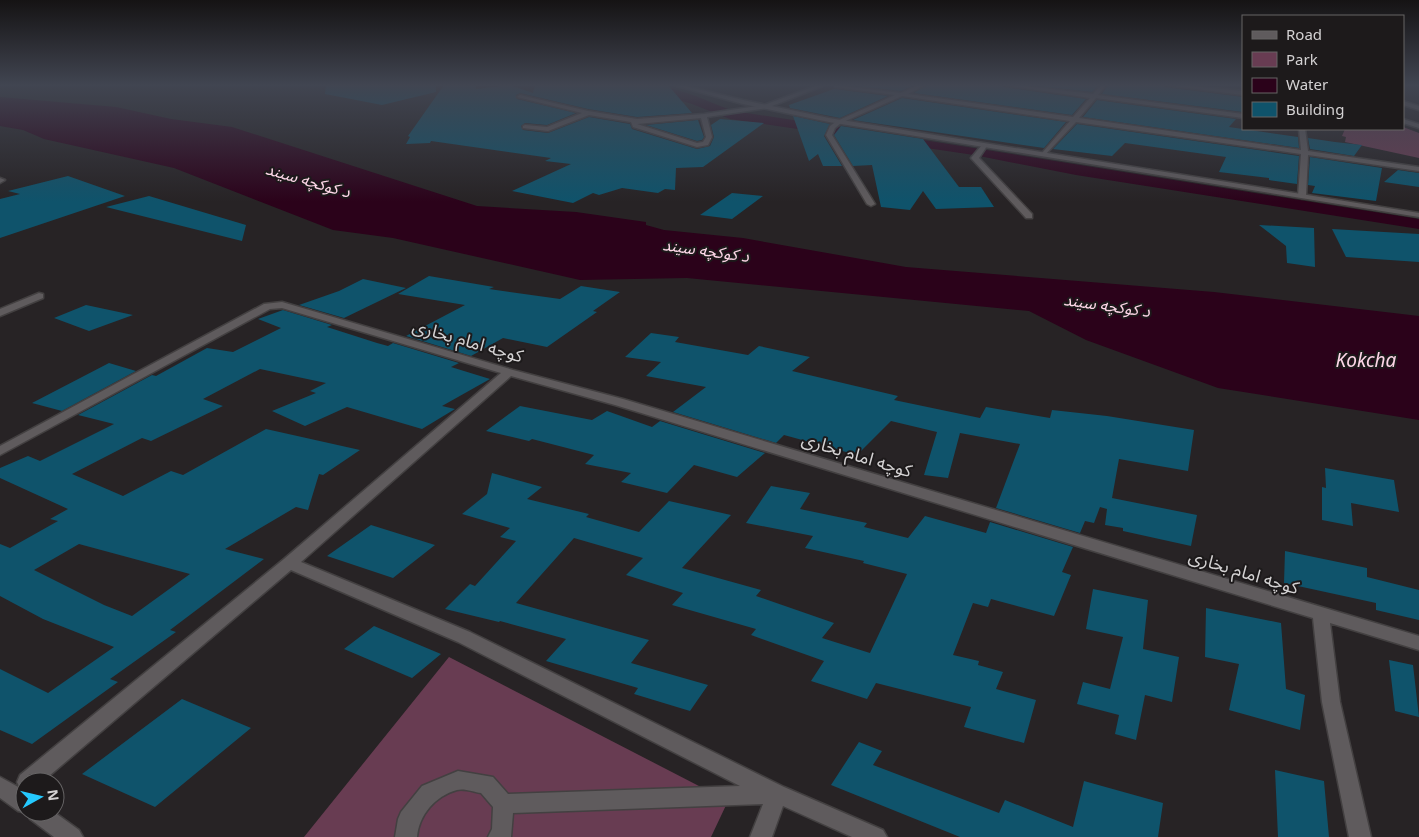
<svg xmlns="http://www.w3.org/2000/svg" width="1419" height="837" viewBox="0 0 1419 837" font-family="'Noto Sans','Noto Sans Arabic',sans-serif">
  <rect width="100%" height="100%" fill="#272325"/>
  <path fill="#683c52" d="M1403 127 1419 133V158L1345 142 1346 137 1342 136 1345 129Z
    M449 657 728 801 711 837H304Z"/>
  <path fill="#2b021a" d="M0 97 116 107 171 119 232 127 477 206 576 212 646 222V225L664 230 743 238 906 267 1214 292 1419 316V420L1218 388 1086 340 1029 311 687 278 580 280 393 238 333 230 174 168 44 139 23 130 0 126Z"/>
  <g fill="none" stroke-linecap="round" stroke-linejoin="round">
    <path fill="#2b021a" fill-rule="evenodd" d="M635 85C665 81 705 100 733 111 962 145 1190 183 1419 219V229L1076 175 974 155 730 119 692 104 637 87Z"/>
  </g>
  <path fill="#0f536b" fill-rule="evenodd" d="M326 85H436V92L382 105 325 94Z
    M444 85H476V89L510 85 533 93 535 85H668L692 113 637 117 588 109 520 93 516 95 517 99 576 113 547 125 525 123 521 126 523 130 548 133 589 117 630 124 632 129 697 149 710 146 714 137 711 125 720 119 764 123 703 167 676 168 675 190 665 189 658 193 622 188 599 195 593 193 573 203 512 191 571 164 545 161 551 158 431 141 430 143 406 144 410 137 408 136Z
    M845 85H915L901 91Z
    M927 85H1002L1004 87 1086 99 1072 115 914 93Z
    M1028 85H1099L1092 92Z
    M1108 85H1163L1165 87 1243 97V112L1102 94Z
    M834 89H835L888 96 840 118 790 108 789 105Z
    M902 98 1066 122 1044 148 853 120Z
    M1097 100 1236 119 1229 127 1298 137 1299 148 1083 117Z
    M793 116 830 124 824 136 842 166H823L818 154 809 161Z
    M698 120 704 137 702 140 697 141 646 125Z
    M1077 124 1299 156 1297 184 1269 180V178L1219 172 1226 157 1125 143 1112 156 1053 149Z
    M841 126 923 139 959 187H981L994 207 936 209 923 191 910 210 881 207 872 165 853 166 834 135Z
    M1308 138 1335 142 1362 145 1354 156 1310 149Z
    M1310 157 1382 168 1376 201 1312 193 1315 186 1308 185Z
    M1398 170 1419 173V187L1384 182Z
    M68 176 125 196 0 238V199L20 194 8 191Z
    M732 193 763 196 732 219 700 215Z
    M149 196 246 225 242 241 106 207Z
    M1259 225 1314 228 1315 267 1287 263 1286 246Z
    M1332 229 1419 234V262L1346 257Z
    M429 276 494 287 489 289 560 299 581 286 620 292 593 311 597 312 547 347 503 338 471 356 406 336 465 305 398 294Z
    M363 279 406 288 344 318 299 305 339 291Z
    M86 305 133 315 89 331 54 318Z
    M283 310 332 325 327 327 377 343 388 346 393 343 459 363 451 367 490 379 442 406 455 409 422 429 347 407 305 426 272 411 316 393 310 391 326 383 260 369 203 399 223 406 151 441 142 438 72 474 123 496 171 471 183 475 266 429 360 450 323 475 319 474 308 510 296 507 225 549 264 559 170 630 176 632 110 679 118 682 32 744 0 730V669L48 693 114 647 43 619 0 596V544L10 548 58 521 50 519 68 509 0 478V468L28 456 40 461 114 424 78 415 152 375 156 376 207 348 233 352 281 328 258 319ZM79 544 190 574 132 616 104 605 34 570Z
    M651 333 679 337 675 342 748 355 759 346 810 357 792 371 898 396 894 400 980 418 986 407 1050 418 1052 410 1107 416 1194 430 1188 471 1119 459 1112 498 1197 515 1191 546 1123 531V528L1105 525 1107 509 1100 507 1094 523 1085 521 1080 533 996 508 1020 444 960 433 948 478 924 475 937 432 891 421 857 455 784 435 776 443 673 412 706 387 646 376 661 362 625 357Z
    M109 363 136 371 62 411 32 403Z
    M520 406 592 420 607 411 652 427 660 421 765 453 737 477 694 465 667 493 621 482 631 473 585 464 594 455 532 439 529 441 486 431Z
    M1325 468 1394 480 1399 512 1351 503 1353 526 1322 520V487L1326 488Z
    M492 473 542 487 527 499 589 514 586 517 639 532 669 501 731 515 682 568 761 590 756 596 834 623 822 638 870 653 907 574 863 563 864 561 805 548 813 536 746 523 771 486 810 493 800 509 867 523 864 527 908 538 925 516 986 533 990 522 1073 547 1062 572 1071 575 1054 616 991 599 988 607 973 603 953 655 979 661 978 665 1003 672 996 689 1036 700 1024 743 964 727 971 707 876 683 867 699 811 681 824 661 751 635 756 629 672 605 683 593 626 575 643 558 574 538 516 603 649 640 631 663 708 685 690 711 634 694 638 688 546 661 566 639 500 621 499 622 445 609 470 584 475 586 516 541 500 537 510 528 462 514 487 494Z
    M371 525 435 545 393 578 327 556Z
    M1285 551 1367 568V577L1419 590V620L1376 610V603L1284 583Z
    M1093 589 1148 600 1143 649 1179 657 1172 702 1145 695 1136 740 1115 734 1119 715 1077 704 1083 682 1110 689 1123 637 1086 629Z
    M1206 608 1281 623 1286 689 1305 695 1300 730 1229 710 1239 664 1205 657Z
    M374 626 441 654 412 678 344 649Z
    M1389 660 1413 665 1419 717 1395 711Z
    M182 699 251 728 155 807 82 774Z
    M859 742 882 751 873 765 999 813 1005 800 1073 827 1084 781 1163 803 1158 837H960L831 785Z
    M1275 770 1324 781 1329 837H1278Z"/>
  <g fill="none" stroke-linecap="round" stroke-linejoin="round">
    <defs>
      <path id="minor" d="M818 85H825L767 108 707 117 712 137 708 145 697 147 633 127 631 122 589 115 548 131 523 128V126L525 125 547 127 582 113 517 97 520 95 588 111 637 119 704 114 764 105ZM701 118 706 137 703 142 697 143 637 124Z
        M833 85 901 93 919 85H925L908 94 1073 117 1090 98 1004 85H1016L1093 94 1101 85H1106L1098 95 1243 114V118L1096 98 1079 118 1301 150 1299 129H1305L1308 151 1419 167V171L1308 155 1306 196 1302 198 1298 196 1301 154 1076 122 1044 156 1042 155V153L1070 121 902 96 841 123 835 128 832 135 875 204 871 206 867 204 826 135 830 126 837 121 895 95 835 87Z
        M1165 85H1180L1243 91V95Z
        M1403 101 1419 106V110L1403 105Z
        M1403 119 1419 124V128L1403 123Z
        M982 145 987 146 979 158 1032 214V218H1026L971 158Z
        M0 178 5 180 0 183Z
        M39 293 43 294V298L0 316V309Z
        M282 302 513 370 623 399 1419 636V650L1330 623 1340 702 1371 837H1349L1322 702 1313 618 615 405 511 376 301 562 470 632 784 787 883 830 887 837H852L783 806 772 837H750L763 804 513 813 511 837H488L492 829 493 807 481 793C474 792 464 788 457 790 435 796 419 815 417 837H395L398 819 401 812 422 786 458 771 493 777 508 794 740 786 458 642 291 570 42 782H25V791L21 789 25 792V812H54L79 830 83 837H54L30 819 27 813 18 811 0 798V777L20 788 17 782 20 775 284 559 501 373 282 308 270 309 0 455V446L264 304Z"/>
      <path id="tertiary" d="M673 85H681L743 100 829 118 1419 213V217L829 122 743 104Z"/>
    </defs>
    <use href="#minor" stroke="#434041" stroke-width="3"/>
    <use href="#tertiary" stroke="#434041" stroke-width="3"/>
    <use href="#minor" fill="#5f5b5d" fill-rule="evenodd"/>
    <use href="#tertiary" fill="#5f5b5d" fill-rule="evenodd"/>
  </g>
  <linearGradient id="sky" x2="0" y2="1"><stop stop-color="#151314"/><stop offset="0.42" stop-color="#414551"/><stop offset="1" stop-color="#414551" stop-opacity="0"/></linearGradient>
  <rect width="1419" height="202" fill="url(#sky)"/>
  <g text-anchor="middle" dominant-baseline="central" stroke-width="4" stroke-linejoin="round" paint-order="stroke">
    <g font-size="16" font-style="italic" fill="#fed7e8" stroke="#1d1a1b">
      <text transform="translate(308 180) rotate(16)">د کوکچه سیند</text>
      <text transform="translate(706 250) rotate(8)">د کوکچه سیند</text>
      <text transform="translate(1107 305) rotate(8)">د کوکچه سیند</text>
    </g>
    <g font-size="18" fill="#d4d2d3" stroke="#1d1a1b">
      <text transform="translate(468 340) rotate(16)">کوچه امام بخاری</text>
      <text transform="translate(857 454) rotate(17)">کوچه امام بخاری</text>
      <text transform="translate(1244 571) rotate(17)">کوچه امام بخاری</text>
    </g>
    <g font-size="19" font-style="italic" fill="#fed7e8" stroke="#1d1a1b">
      <text x="1366" y="360">Kokcha</text>
    </g>
  </g>
  <rect x="1242" y="15" width="162" height="115" fill="#1d1a1b" stroke="#666465"/>
  <rect x="1252" y="31" width="25" height="8" fill="#5f5b5d" stroke="#666465"/>
  <text x="1286" y="40" font-size="15" fill="#d4d2d3">Road</text>
  <rect x="1252" y="52" width="25" height="15" fill="#683c52" stroke="#666465"/>
  <text x="1286" y="65" font-size="15" fill="#d4d2d3">Park</text>
  <rect x="1252" y="78" width="25" height="15" fill="#2b021a" stroke="#666465"/>
  <text x="1286" y="90" font-size="15" fill="#d4d2d3">Water</text>
  <rect x="1252" y="102" width="25" height="15" fill="#0f536b" stroke="#666465"/>
  <text x="1286" y="115" font-size="15" fill="#d4d2d3">Building</text>
  <g transform="translate(40 797) rotate(82)"><circle r="24" fill="#1d1a1b" stroke="#666465"/>
  <path d="M0-4L9 19L0 12L-9 19Z" fill="#25c9fe"/>
  <text y="-8" font-size="14" font-weight="bold" text-anchor="middle" fill="#d4d2d3">N</text>
  </g>
</svg>
